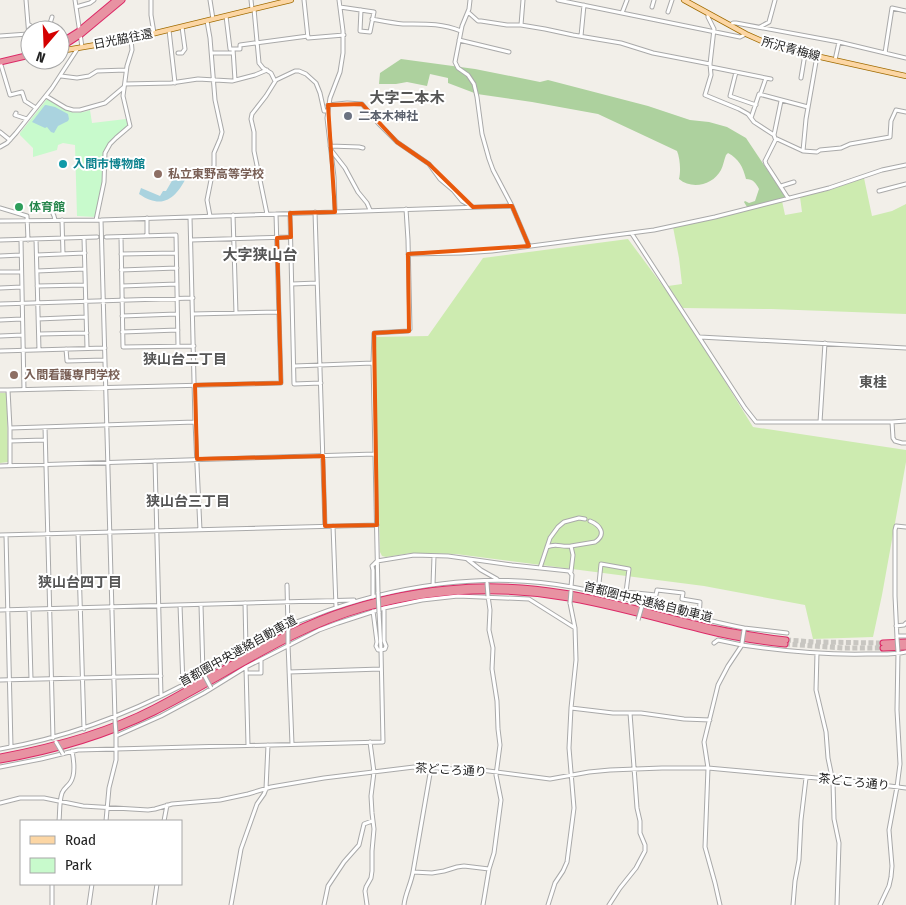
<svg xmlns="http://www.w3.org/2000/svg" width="906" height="905" viewBox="0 0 906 905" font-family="'Fira Sans Condensed','Noto Sans JP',sans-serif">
  <rect width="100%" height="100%" fill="#f2efe9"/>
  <path fill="#cdebb0" d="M864 178 872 216 892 211 906 204V314L771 309 683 308 668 286 682 284 679 258 673 227 782 201 785 215 802 212 800 197 830 190Z
    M628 239 683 313 753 427 906 450V462L882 595 873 637 813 639 805 605 704 586 456 554 411 553 386 557 382 556 380 552 374 337 428 336 483 258Z
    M0 393H7L8 462 0 463Z"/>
  <path fill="#add19e" d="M401 59 475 69 540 82 548 80 648 106 690 120 709 122 727 127 746 138 786 198 747 207 744 202 745 201 749 203 755 201 759 189C756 183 753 179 746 179 743 167 739 159 728 153L726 155C724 160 723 166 721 170 713 185 692 190 679 179 681 171 680 158 677 151L598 114 532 102 477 94 448 83V78L430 74 427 86 407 82 396 84H379L380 73Z"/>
  <path fill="#c8facc" d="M47 99C63 108 70 117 90 110L92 123 126 119 129 128 115 138 105 153 103 182 95 217 77 216 75 145 63 143 58 145 57 150 33 157V148L20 135V133Z"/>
  <path fill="#aad3df" d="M46 105 55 107 68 114 69 119 68 121 58 126 54 133 51 132 47 127 45 128 32 122 45 105Z
    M177 169 180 170V171L188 174C177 197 164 211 139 194L141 188 160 196 163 191H166L173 179Z"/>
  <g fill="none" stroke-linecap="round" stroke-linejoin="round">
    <path stroke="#c8c6c1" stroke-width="5" stroke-dasharray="5 2.5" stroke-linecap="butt" d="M786 640 815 642 883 643
      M785 644 843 648H883"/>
    <defs>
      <path id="minor" d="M26 0 30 49
        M75 0 82 47
        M151 0V15L154 33
        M210 0 213 19
        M251 0 252 9
        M304 0 308 38 344 35
        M470 0 469 9 462 26 455 62 458 68 468 75 474 84 477 97 482 134 489 159 493 170 512 206 529 246
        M558 0 740 37 746 34
        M76 7 90 3 94 0
        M340 7 374 12 370 32 360 31 361 10
        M652 7 654 0
        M254 9 259 63 263 68 271 73 275 81
        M468 12 478 21H481L507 25H521L545 29 573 35 621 43 653 53 710 64
        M668 12 672 0
        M622 13 627 0
        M708 13V17L714 29 710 64 711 75 705 95 739 109 748 114 754 122 774 135
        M226 16 230 49H240V45L308 36
        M372 19C383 21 393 23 403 24 425 24 441 23 461 31
        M207 21 210 38 215 100 222 132 220 139 214 153V165L207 200 210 216
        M28 24 37 30
        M521 25 523 0
        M730 25 733 23H736L839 42 906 58
        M760 27 769 22 775 0
        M48 30 52 17
        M169 30 175 83
        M0 36 28 34
        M581 36 584 5
        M459 40 509 52
        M233 49 235 80
        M178 53H182L185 49 182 27
        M212 53H233
        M885 53 892 8 906 11
        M835 60 839 42
        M1 65 10 95 22 92 25 101 36 108
        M711 67 771 79
        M736 72 730 96 756 105
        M61 76 77 78 89 76 97 71 126 70
        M801 78 805 54
        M125 84 171 83 198 79 232 81 255 75 267 70
        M760 95 766 78
        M46 96 66 108 73 110H80L105 103 124 87
        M781 101 774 135 775 138 803 151 817 152 820 150 841 148 850 144 890 137 891 121 896 110 906 112
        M328 105 347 103 362 104 378 123 397 142 429 164 440 179 453 190 462 201 471 206
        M16 113 15 115 27 119
        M751 118 759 94 808 107
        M0 132 10 140
        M776 139 765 161 766 164 788 198
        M330 146 359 147 363 148
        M0 147 7 143 16 133 52 88 78 48
        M331 150 345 168 358 192 367 203 370 210
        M803 151 806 119 817 56
        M781 186 794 182
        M879 191 906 184
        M49 205 54 216 55 220
        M0 208 27 216 28 240
        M315 212 325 526
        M335 212 334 177 327 118 330 98 340 72 343 53V31L339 0
        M290 213 294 384 321 383
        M267 214 254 151V132L251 119 252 114 266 96 276 80 295 71H299L306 74 316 83 320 93 324 111H327
        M233 215 236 313
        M190 217 195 422 200 530
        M147 218V236
        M62 220 63 254
        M96 220 104 182 105 153 110 144 116 138 130 126 123 96 127 66 132 50 131 39
        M101 220 115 719
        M0 221 101 220 512 206
        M632 234 745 408 756 422H892L906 421
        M106 237 176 235 178 346
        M121 237 123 347 194 346
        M84 238 87 348
        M36 239 39 350
        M0 240 97 237
        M21 240 24 390
        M191 240 290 237
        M121 254 176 253
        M408 254 462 253 492 251 654 230 715 217 829 188 882 170 906 165
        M37 255 85 253
        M0 256 21 255
        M121 270 177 268
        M37 271 85 269
        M0 272H21
        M292 284 317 283
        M37 286 85 285
        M122 286 177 284
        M0 288 22 287
        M0 304 193 298
        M193 314 279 312
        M122 316 177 314
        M38 319 86 317
        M0 320 22 319
        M122 332 178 330
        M39 334 87 333
        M0 336 23 335
        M700 337 906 348
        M66 349 67 361 105 360
        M0 351 105 348
        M294 366 373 363
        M0 390H8L10 428 195 422
        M8 390 281 383 276 214
        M820 422 825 343
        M892 422 893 438 895 441 902 443H906
        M45 427 53 738
        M10 428V465
        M10 441 45 440
        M155 461 161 696
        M0 466 375 454
        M333 526 336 607
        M78 533 84 729
        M0 535 377 525
        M6 535 11 747
        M547 547C557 542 561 548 571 546
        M467 559 481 570 497 579
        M540 568 550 538 558 527 564 522 579 518 585 519
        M571 572 573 555 571 546 595 542C607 534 600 525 590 521
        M287 585 288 628
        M433 585 434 556
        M378 593 373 363 374 333 408 331 410 329 408 240 406 209
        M598 593 601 564 629 569 626 592 656 595 657 590 683 593 682 599 700 602 699 618
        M373 597V570L372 566 377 561 414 555 448 556 512 565 569 571 572 575 571 587
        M245 603 246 649
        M180 605 183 685
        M201 605 203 673
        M29 609 31 679
        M0 610 354 600
        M373 611 377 642 376 646 378 650H381
        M896 626 904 625 906 623
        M744 628 787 633
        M898 636H906
        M897 638 895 596V530L896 526 906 527
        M714 643 718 640 742 645 728 666 718 685 704 742 708 768 705 847 715 883 720 905
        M742 643V645C783 651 825 655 867 654 880 654 893 655 906 652
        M288 644 292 744
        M381 650 385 649 386 646 384 641V608
        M817 653 816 690 826 732 828 758 833 782 834 819 839 843 837 905
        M246 667 248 745
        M289 672 381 669
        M246 673H261V660
        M0 680 161 676
        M571 708 613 713H641L684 719 710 720
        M116 736 161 716 204 693 246 667 319 630 338 623 384 608 422 600 458 596 529 599 575 628
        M0 749C65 738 126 715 185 684 219 665 252 643 287 626 296 622 305 619 313 616 393 585 488 571 572 587 630 598 686 617 744 628V630
        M0 767 41 759 78 750 383 742 381 650 379 612
        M0 803 20 798H44L83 806 148 810 155 809 172 804 220 800 248 794 271 787 324 778 414 767 481 770 550 779 589 772 610 770 662 768H708L850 781 906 788
        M59 821C60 812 59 802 62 793 64 788 67 787 70 783 76 775 74 761 72 751
        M106 821 109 788 116 760V735
        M164 821 167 805
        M413 872 432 873 444 871 457 867 464 866 489 869
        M52 884V905
        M89 905 92 884
        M154 905 157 884
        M231 905 241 849 257 804 264 794 266 789 268 745
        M324 905 328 886 344 862 359 845 364 824 372 821
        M367 905 365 891 366 887 371 878 372 871V851L374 829 372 813 371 796 374 772 370 742
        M404 905C405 894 411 884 413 872L431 768
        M483 905 489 869 494 853 501 800 496 775 500 745 498 729 497 701 492 669 493 648 489 630 490 610 488 596
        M548 905 555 883 563 871 567 862 574 808 569 748 571 708 576 660 575 628 570 603
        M609 905 620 888 636 868 645 851V845L640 833V821L637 808 630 713
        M793 905 795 881 799 860 801 820 806 778
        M880 905 889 886 891 877 892 866 889 830 897 787 900 764 897 710 898 652"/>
      <path id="major" d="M684 0 746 34 773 46 798 52 906 76
        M60 51 131 39 291 0"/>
      <path id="highway" d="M60 43 79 31 116 0
        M60 48 80 35 122 0
        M0 62 30 55
        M883 643 906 642
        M883 648 906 647
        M0 757C53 747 106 733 154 708 214 677 270 637 334 614 407 588 487 580 563 593 615 601 665 618 717 629 740 634 763 637 786 640
        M0 760C53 751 105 736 154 712 225 677 287 630 365 608 429 590 497 586 562 597 610 604 657 619 704 630 731 637 758 641 785 644"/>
    </defs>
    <use href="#minor" stroke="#a9a9a9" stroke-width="5"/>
    <use href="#major" stroke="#a06b00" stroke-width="6"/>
    <use href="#highway" stroke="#dc2a67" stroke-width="7"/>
    <use href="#minor" stroke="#fff" stroke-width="3"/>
    <use href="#major" stroke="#fcd6a4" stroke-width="4.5"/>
    <use href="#highway" stroke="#e892a2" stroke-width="5"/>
    <defs>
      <path id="minor-bridge" d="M487 583 488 596
        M378 593 379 612
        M570 603 571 591
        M638 620 642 606
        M897 638 898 652
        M742 643 744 630
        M288 644V628
        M203 673 211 688
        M115 720 116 734
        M56 742 63 754"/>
    </defs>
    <use href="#minor-bridge" stroke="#a9a9a9" stroke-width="5" stroke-linecap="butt"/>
    <use href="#minor-bridge" stroke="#fff" stroke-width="3"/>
  </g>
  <path fill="none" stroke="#e8590c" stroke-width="4" stroke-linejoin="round" d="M362 104 397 142 429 164 473 207 512 206 529 246 408 254 409 331 374 333 377 525 325 526 323 456 197 459 195 385 281 383 277 238 291 237 290 213 335 212 328 105Z"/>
  <circle fill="#6b7280" stroke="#fff" stroke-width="2" cx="348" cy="116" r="5"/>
  <circle fill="#0f9aa8" stroke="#fff" stroke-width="2" cx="63" cy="164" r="5"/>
  <g fill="#8d6e63" stroke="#fff" stroke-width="2">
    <circle cx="158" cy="174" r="5"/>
    <circle cx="14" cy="375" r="5"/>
  </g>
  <circle fill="#2e9e5b" stroke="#fff" stroke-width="2" cx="19" cy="207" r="5"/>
  <g text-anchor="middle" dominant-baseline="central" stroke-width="4" stroke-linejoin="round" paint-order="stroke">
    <g font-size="12" fill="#222" stroke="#fff">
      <text transform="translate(123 39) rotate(-11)">日光脇往還</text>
      <text transform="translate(791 49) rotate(15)">所沢青梅線</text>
      <text transform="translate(648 602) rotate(14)">首都圏中央連絡自動車道</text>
      <text transform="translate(238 651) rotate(-29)">首都圏中央連絡自動車道</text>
      <text transform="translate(451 770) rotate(3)">茶どころ通り</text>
      <text transform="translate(854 782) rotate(6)">茶どころ通り</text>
    </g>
    <g font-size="12" font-weight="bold" fill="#5b616d" stroke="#fff" text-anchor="start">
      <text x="358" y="116">二本木神社</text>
    </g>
    <g font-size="12" font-weight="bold" fill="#0d838f" stroke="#fff" text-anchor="start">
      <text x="73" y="164">入間市博物館</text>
    </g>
    <g font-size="12" font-weight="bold" fill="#785e54" stroke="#fff" text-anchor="start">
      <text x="168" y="174">私立東野高等学校</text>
      <text x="24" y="375">入間看護専門学校</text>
    </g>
    <g font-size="12" font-weight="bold" fill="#27864d" stroke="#fff" text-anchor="start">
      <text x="29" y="207">体育館</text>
    </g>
    <g font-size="14" font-weight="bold" fill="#555" stroke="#fff">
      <text x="185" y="359">狭山台二丁目</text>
      <text x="873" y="382">東桂</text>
      <text x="188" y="501">狭山台三丁目</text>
      <text x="80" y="582">狭山台四丁目</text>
    </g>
    <g font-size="15" font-weight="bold" fill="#555" stroke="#fff">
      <text x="407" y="98">大字二本木</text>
      <text x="260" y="255">大字狭山台</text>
    </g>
  </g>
  <rect x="20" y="820" width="162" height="65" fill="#ffffff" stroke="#a7a7a7"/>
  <rect x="30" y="836" width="25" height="8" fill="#fcd6a4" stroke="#a7a7a7"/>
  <text x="65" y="845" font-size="15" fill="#222222">Road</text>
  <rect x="30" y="858" width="25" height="15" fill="#c8facc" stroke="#a7a7a7"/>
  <text x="65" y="870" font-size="15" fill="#222222">Park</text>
  <g transform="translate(45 45) rotate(199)"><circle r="24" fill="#ffffff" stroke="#a7a7a7"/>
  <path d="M0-4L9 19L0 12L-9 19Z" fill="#d40000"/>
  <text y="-8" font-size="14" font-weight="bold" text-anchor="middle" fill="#222222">N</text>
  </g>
</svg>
